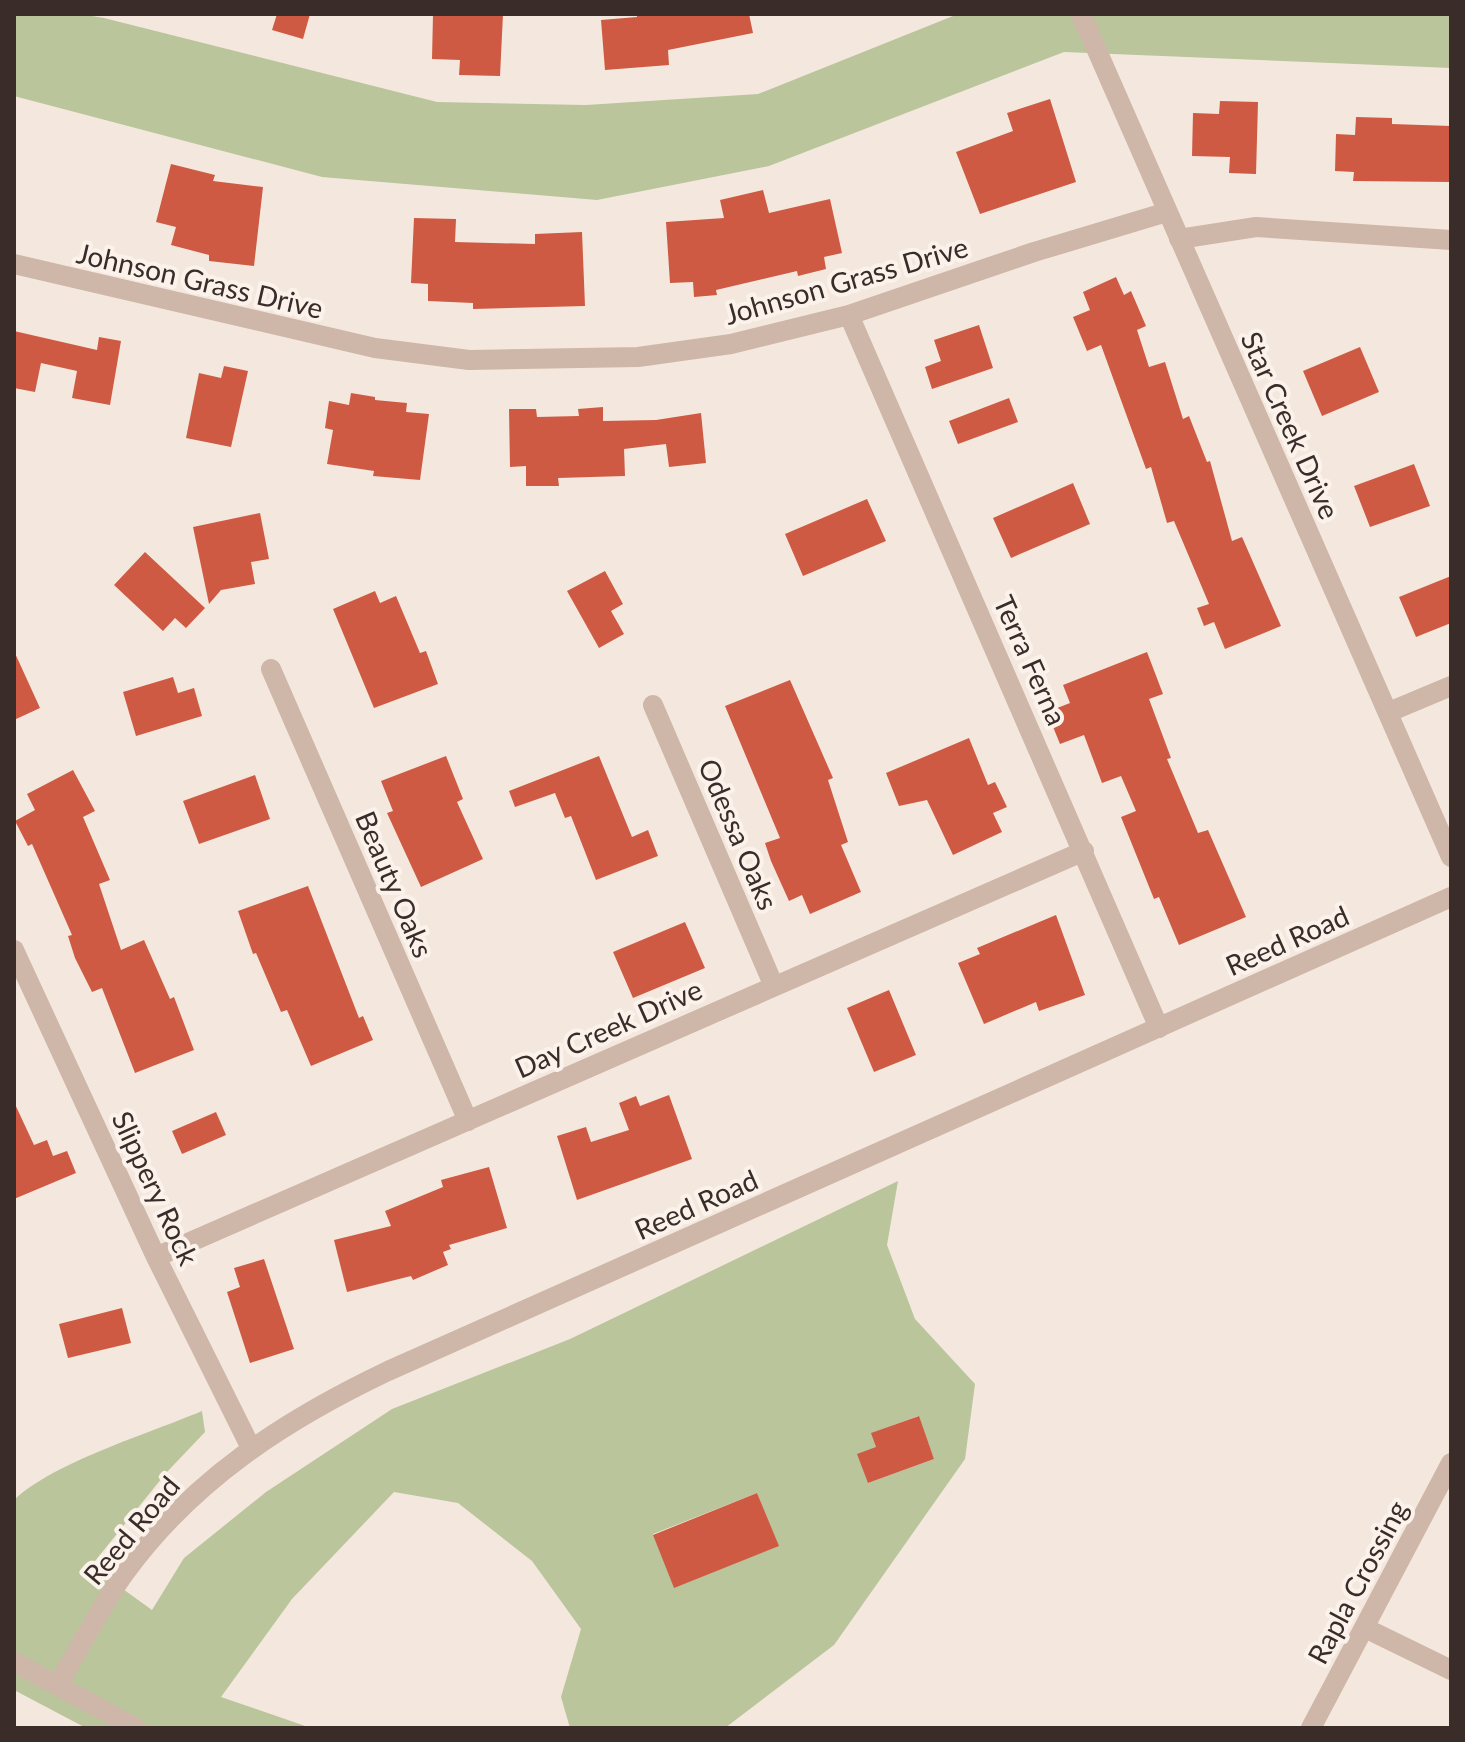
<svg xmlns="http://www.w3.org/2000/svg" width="1465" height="1742" viewBox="0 0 1465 1742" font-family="Lato,sans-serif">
  <rect width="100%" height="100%" fill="#f4e8de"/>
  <path fill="#bac59c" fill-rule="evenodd" d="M14 14H80L104 18 437 102 586 105 758 94 958 14H1451V68L1064 52 769 166 597 200 322 177 14 96Z
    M898 1181 887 1245 915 1319 975 1384 965 1459 834 1645 725 1728H570L561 1697 581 1629 532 1561 458 1503 394 1492 292 1599 221 1697 311 1728H86L14 1690V1500C54 1462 148 1434 202 1411L205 1432 166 1473 91 1566 152 1610 184 1558 266 1492 392 1409 570 1339ZM918 1416 934 1459 868 1483 876 1447 872 1433ZM757 1493 778 1546 674 1587 653 1534Z"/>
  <path fill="#ce5a43" d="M277 14H310L303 39 272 30Z
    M433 14H503L500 76 459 75 460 60 432 59Z
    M637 14H749L753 33 668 50 669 65 605 70 601 20 637 17Z
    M1050 99 1076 182 980 214 956 152 1013 131 1007 113Z
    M1220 101 1258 102 1256 174 1229 173 1230 157 1192 156 1193 113 1219 114Z
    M1356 117 1392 118V124L1451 126V182L1353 181 1354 172 1335 171 1336 134 1355 135Z
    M171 164 215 175 213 181 263 187 254 266 209 261V255L171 245 176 227 156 222Z
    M763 190 769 213 830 199 842 253 824 257 826 269 798 276 797 271 716 290 717 295 694 297 693 282 670 283 666 222 724 218 720 200Z
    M414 218 456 219 455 242 535 244V234L582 232 585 306 473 309V303L428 301V284L411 283Z
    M1116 277 1124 295 1131 291 1146 326 1137 330 1149 367 1165 362 1183 419 1189 416 1207 462 1210 461 1232 541 1242 537 1281 626 1225 649 1214 622 1204 626 1197 608 1209 604 1174 521 1167 523 1151 467 1146 469 1101 345 1087 351 1073 317 1090 310 1083 292Z
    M979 325 993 368 932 389 925 367 941 361 934 340Z
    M14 331 97 350 99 337 121 341 110 405 72 398 77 371 41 363 35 392 14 388Z
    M1360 347 1379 392 1322 416 1303 371Z
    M224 366 248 371 231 447 186 438 199 373 221 378Z
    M351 393 375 397V400L407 403 406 412 429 414 420 480 373 476 374 471 327 464 333 430 325 428 329 401 349 405Z
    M1009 398 1018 422 958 444 949 421Z
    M603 407V421L656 420 701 413 706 463 669 467 666 444 624 449 625 476 558 478 559 486H526V466L510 467 509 409H536L537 417 579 416 578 409Z
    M1414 464 1430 506 1370 527 1354 486Z
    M1073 483 1090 524 1011 558 993 518Z
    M867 499 886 541 803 576 785 534Z
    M260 513 269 559 251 562 255 584 221 590 209 604 193 527Z
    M145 552 205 608 186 628 175 618 163 631 114 585Z
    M605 571 623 604 611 611 624 634 599 648 567 591Z
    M1451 576V623L1416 637 1399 597Z
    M375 591 380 603 396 596 420 653 426 651 438 684 374 708 333 609Z
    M14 651 40 708 14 720Z
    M1147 652 1163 694 1149 699 1171 758 1167 759 1198 833 1208 830 1246 917 1179 945 1159 897 1154 899 1121 817 1136 811 1121 776 1102 783 1084 735 1060 744 1047 712 1070 703 1063 685Z
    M173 677 178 693 194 688 202 716 136 736 123 692Z
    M790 680 833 778 828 780 848 842 841 845 861 892 810 914 802 895 789 901 771 861 765 843 780 838 725 706Z
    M969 738 988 785 995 782 1007 807 993 813 1002 832 953 855 927 800 899 806 886 773Z
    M446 756 463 799 457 802 483 859 421 887 387 813 393 811 381 781Z
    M599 756 632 837 648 830 658 856 596 880 571 816 565 818 555 793 515 807 509 791Z
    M73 770 95 811 83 817 110 880 99 884 121 950 144 940 170 999 174 997 194 1050 135 1073 102 988 92 992 75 958 68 936 72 935 32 844 28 846 15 821 35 810 27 794Z
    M255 775 270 819 199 844 183 801Z
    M308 886 359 1018 363 1016 373 1040 311 1066 287 1010 281 1012 256 953 253 954 238 911Z
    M1056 915 1085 995 1039 1011 1036 1002 984 1024 958 963 980 954 977 948Z
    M685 922 705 968 633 998 613 952Z
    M889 990 916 1055 874 1072 847 1008Z
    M669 1095 692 1159 577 1200 557 1136 586 1127 591 1142 629 1130 619 1103 636 1096 640 1106Z
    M14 1102 34 1145 47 1140 53 1156 67 1151 76 1173 14 1199Z
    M216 1112 226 1135 182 1154 172 1131Z
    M489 1167 507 1228 449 1245 451 1249 443 1252 448 1265 413 1280 411 1276 347 1292 334 1240 391 1226 385 1211 443 1187 441 1180Z
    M264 1259 294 1349 250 1363 227 1292 240 1287 234 1268Z
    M122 1308 131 1343 68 1358 59 1324Z
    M919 1416 934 1459 868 1483 857 1454 876 1447 871 1433Z
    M757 1493 779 1546 674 1588 653 1535Z"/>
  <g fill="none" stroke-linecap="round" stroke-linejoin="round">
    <path stroke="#ceb7a9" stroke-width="20" d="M1179 239 1256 227 1451 240
      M14 264 375 348 469 360 638 357 731 344 849 315 1034 252 1167 212
      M849 315 1159 1028
      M271 669 468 1121
      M653 705 773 984
      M1389 712 1451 686
      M14 950 156 1257 251 1448
      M156 1257 1084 851
      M1365 1628 1451 1670"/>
    <path stroke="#ceb7a9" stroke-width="20" d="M1081 14 1451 857
      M14 1662 136 1728
      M58 1684C80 1648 99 1609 124 1574 192 1480 285 1420 388 1371L1451 897
      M1311 1728 1451 1463"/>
  </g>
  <g text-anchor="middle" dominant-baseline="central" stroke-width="8" stroke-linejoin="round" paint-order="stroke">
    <g font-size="28" fill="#3a2d29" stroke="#fbf3eb">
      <text transform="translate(200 280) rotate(13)">Johnson Grass Drive</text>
      <text transform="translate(846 280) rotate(-16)">Johnson Grass Drive</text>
      <text transform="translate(1291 425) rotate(66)">Star Creek Drive</text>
      <text transform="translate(1031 660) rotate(66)">Terra Ferna</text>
      <text transform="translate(739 834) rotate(67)">Odessa Oaks</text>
      <text transform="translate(395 884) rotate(67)">Beauty Oaks</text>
      <text transform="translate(1287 940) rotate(-24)">Reed Road</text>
      <text transform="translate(608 1028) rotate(-24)">Day Creek Drive</text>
      <text transform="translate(156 1188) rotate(65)">Slippery Rock</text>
      <text transform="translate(696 1204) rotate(-24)">Reed Road</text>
      <text transform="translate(131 1530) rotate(-50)">Reed Road</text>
      <text transform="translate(1357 1582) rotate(-62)">Rapla Crossing</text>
    </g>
  </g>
  <rect width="1465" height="1742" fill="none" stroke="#3a2d29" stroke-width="32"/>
</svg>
